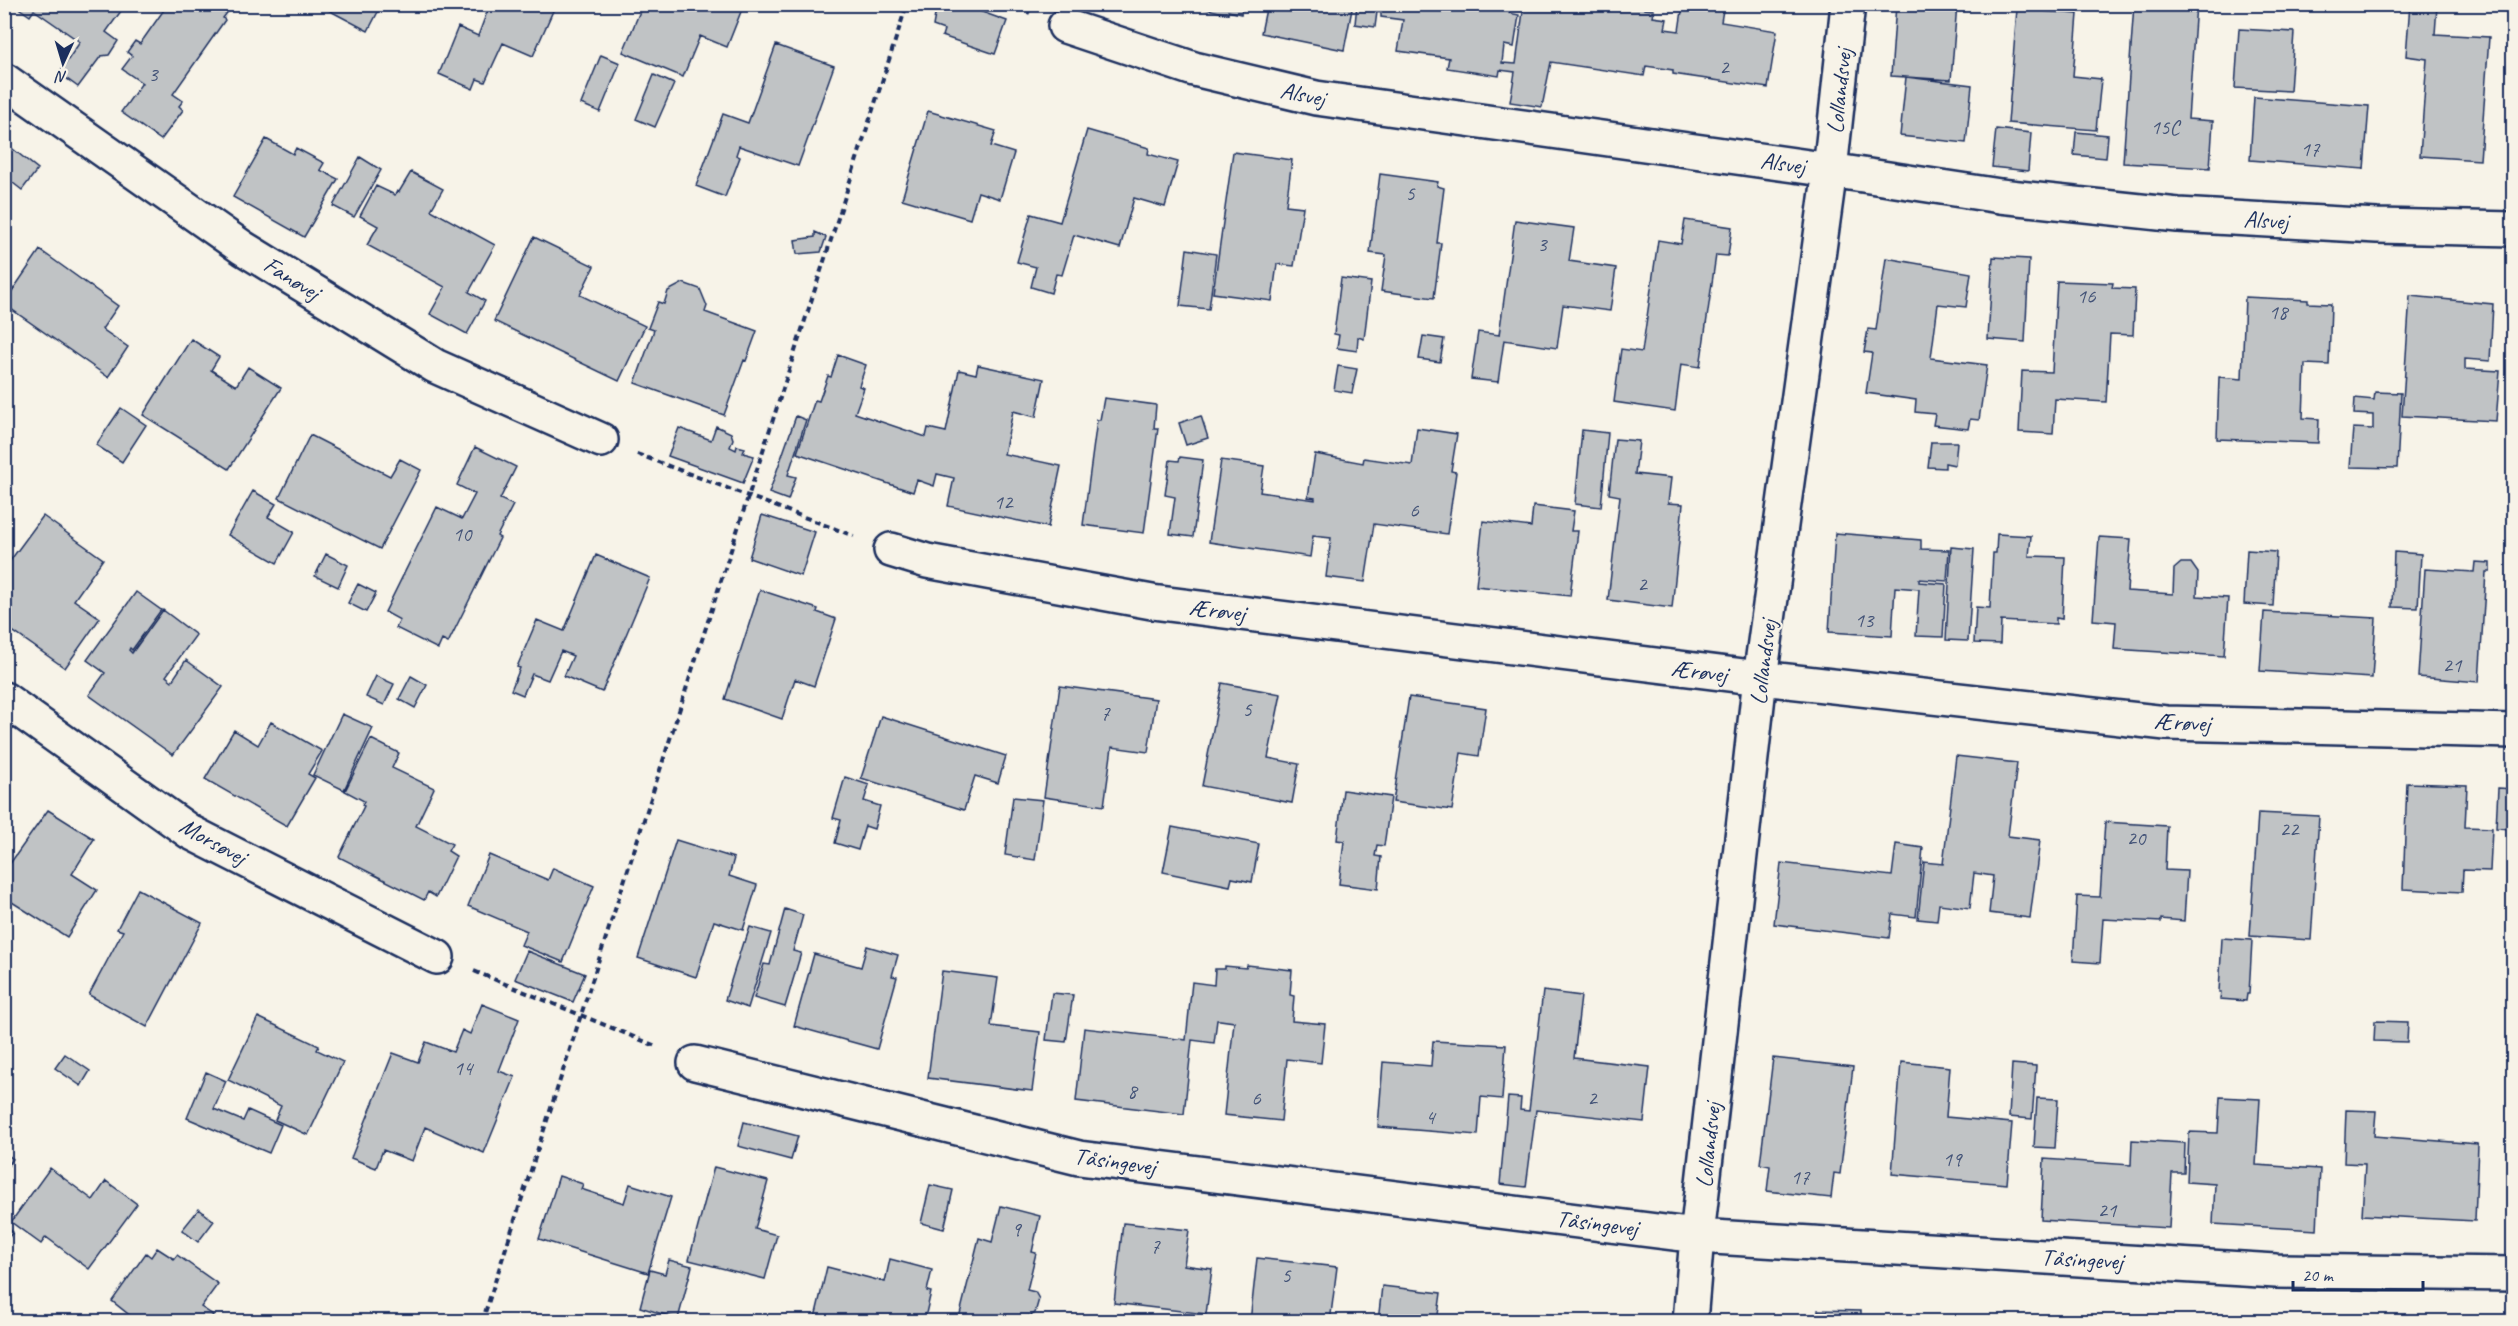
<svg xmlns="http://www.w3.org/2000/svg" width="2518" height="1326" viewBox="0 0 2518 1326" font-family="Caveat,sans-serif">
  <rect width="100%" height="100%" fill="#f7f3e8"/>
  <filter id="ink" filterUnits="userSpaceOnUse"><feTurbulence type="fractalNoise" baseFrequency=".0167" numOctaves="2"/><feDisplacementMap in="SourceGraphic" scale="12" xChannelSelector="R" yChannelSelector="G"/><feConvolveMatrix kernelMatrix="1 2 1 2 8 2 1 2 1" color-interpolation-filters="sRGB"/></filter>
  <g filter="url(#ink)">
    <path fill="#c0c3c5" stroke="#1b2f5e" stroke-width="1.5" d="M13 4H126L106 32 118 41 109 55 101 56 78 87 59 73 80 42 34 10 30 16Z
      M168 4H223L230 9 223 18 225 20 173 94 183 101 179 106 183 110 161 140 121 112 142 83 122 69 132 56 127 52 135 41 140 44Z
      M317 4H382L368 31Z
      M490 4H556L533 56 503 43 485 82 477 79 473 89 439 74 458 27 478 36Z
      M643 4H744L727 47 700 36 683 77 623 52Z
      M937 4 952 7 953 4H960L1007 21 995 54 942 36 944 30 933 26Z
      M1185 4H1243L1241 14 1228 11V14Z
      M1267 4H1353L1344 50 1261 33Z
      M1357 4H1488L1510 8 1509 13 1519 15 1514 47 1504 45 1502 63 1516 64 1524 4H1645L1644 9 1654 10 1653 17 1667 19 1665 29 1679 31 1683 4H1724L1721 22 1777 31 1768 88 1673 74V70L1646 66 1644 76 1551 62 1542 107 1510 102 1515 72 1500 70 1499 76 1447 68 1449 58 1398 51 1403 20 1381 17V13L1377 12 1375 27 1355 24Z
      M1896 4H1957L1951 80 1891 76Z
      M2134 4H2196L2188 119 2213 121 2210 168 2123 163Z
      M2410 4 2437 6 2435 34 2489 37 2480 160 2420 156 2427 59 2406 56Z
      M2017 9 2078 14 2073 76 2101 79 2096 130 2008 123Z
      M2239 29 2294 32 2290 91 2235 88Z
      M776 45 834 66 798 166 739 146 736 155 740 157 725 197 696 186 723 114 748 123Z
      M601 55 620 63 600 112 581 104Z
      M654 75 674 84 655 127 636 119Z
      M1906 77 1972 85 1966 143 1900 136Z
      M2254 97 2369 106 2364 169 2250 160Z
      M928 111 996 131 991 146 1014 153 1000 199 978 192 970 219 902 199Z
      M1996 129 2031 133 2028 171 1992 167Z
      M1087 130 1149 148 1148 154 1178 162 1165 207 1134 198 1120 248 1074 235 1062 275 1056 274 1051 293 1031 287 1036 267 1017 262 1031 214 1060 222Z
      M2076 132 2108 135 2106 158 2074 155Z
      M266 139 293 154 296 148 324 163 320 170 338 179 304 237 233 197Z
      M4 142 38 169 22 190 4 176Z
      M1233 152 1292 160 1286 205 1303 207 1294 266 1277 264 1272 301 1213 293Z
      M360 157 381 170 354 217 333 206Z
      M411 172 443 189 431 210 495 245 469 292 485 301 467 334 430 314 445 287 367 245 378 226 360 216 376 186 395 195 397 191 399 192Z
      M1380 174 1438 182 1437 186 1444 188 1437 243H1441L1434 298 1381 291 1386 255 1370 253Z
      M1515 220 1574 228 1569 261 1616 268 1610 311 1563 305 1557 348 1504 340 1498 382 1471 379 1478 332 1499 335Z
      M1685 220 1732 227 1728 256 1716 255 1700 367 1681 364 1675 411 1614 402 1621 349 1642 352 1658 240 1681 244Z
      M815 232 826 237 821 252 797 254 795 240 815 237Z
      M534 237 594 266 580 295 645 326 619 381 494 321Z
      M1187 249 1216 254 1209 309 1180 306Z
      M40 250 118 306 102 329 128 347 108 377 4 304V295L8 297Z
      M1993 257 2029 259 2025 342 1988 339Z
      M1886 258 1971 273 1966 307 1938 304 1931 358 1987 365 1979 420 1970 419 1968 429 1933 425 1935 414 1915 412 1916 400 1866 393 1872 353 1864 352 1868 329 1876 330Z
      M1341 278 1371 282 1364 339 1358 337 1357 351 1337 348 1339 335 1334 334Z
      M2057 281 2113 283 2112 288 2135 289 2133 335 2110 334 2106 402 2055 399 2053 434 2019 432 2022 371 2052 372Z
      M683 283 700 289 707 306 705 312 757 331 746 361 744 360 724 415 635 383 654 330 648 328 658 302 664 304 668 291Z
      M2410 296 2493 304 2490 361 2465 359V369L2500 371 2496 421 2402 416Z
      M2245 297 2308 300V303L2331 304 2329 365 2305 364 2303 418 2319 419 2318 443 2217 439 2219 377 2242 379Z
      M1423 336 1444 339 1440 362 1419 359Z
      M191 339 219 357 211 370 236 386 248 367 281 388 229 469 143 415Z
      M838 355 866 365 859 386 864 388 855 413 926 437 928 428 946 432 959 370 976 374 978 365 1044 379 1036 417 1013 411 1004 454 1061 466 1048 527 948 506 954 478 937 474 934 486 917 480 913 492 797 453 815 400 819 401 828 376 831 377Z
      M1338 366 1357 369 1352 393 1334 390Z
      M2375 392 2401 393 2397 468 2350 467 2353 428 2373 429V415L2354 414 2355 398 2374 400Z
      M1104 398 1156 405 1154 428H1158L1144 533 1083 525 1097 420H1100Z
      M121 408 146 425 122 462 96 445Z
      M796 416 806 420 788 475 796 477 788 500 769 493Z
      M1201 416 1208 438 1186 445 1179 423Z
      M716 426 731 433 733 439 730 447 736 450 737 446 745 448 743 453 754 456 743 483 668 456 679 428 711 440Z
      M1417 428 1457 434 1451 471 1456 472 1447 534 1374 524 1365 582 1326 577 1331 538 1313 536 1310 557 1209 542 1221 460 1264 466 1260 492 1315 500V498L1308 497 1315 454 1363 463 1364 458 1412 465Z
      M1582 430 1608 433 1601 507 1575 504Z
      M310 435 390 476 400 459 421 470 380 549 279 498Z
      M1615 439 1639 441 1635 474 1671 478 1668 503 1683 504 1672 608 1608 600 1620 496 1609 494Z
      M1931 442H1957L1955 465 1945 463V468L1928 467Z
      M475 447 516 467 500 499 513 505 497 536 500 538 448 643 442 640 438 649 396 628 400 620 385 612 437 507 462 519 475 494 457 485Z
      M1180 457 1203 460 1193 537 1170 534 1175 497 1165 495 1170 460 1179 461Z
      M253 491 276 504 268 517 294 532 277 563 228 535Z
      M1533 506 1574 511 1571 531H1578L1570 596 1476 586 1483 521 1531 527Z
      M762 515 815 532 801 576 749 558Z
      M43 516 103 559 74 600 100 618 65 668 4 625V569Z
      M1835 533 1921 540V549L1949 550 1947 581 1919 579V582L1946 584 1943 637 1916 636 1919 589 1895 587 1892 636 1829 632Z
      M1997 534 2031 536 2029 556 2065 557 2062 619 2056 618V624L2001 621 2000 644 1974 643 1976 607 1990 608 1993 553H1996Z
      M2099 537 2131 539 2127 591 2173 594 2174 569 2181 563H2191L2198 573 2197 596 2228 598 2224 656 2114 649 2116 622 2093 620Z
      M1951 547 1974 549 1968 641 1946 640Z
      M2247 550 2276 552 2273 606 2244 604Z
      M2394 552 2421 554 2418 608 2392 607Z
      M326 554 348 565 338 587 315 576Z
      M596 555 650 578 602 692 564 676 573 656 561 651 548 680 532 674 523 695 511 690 520 668 517 667 537 620 564 631Z
      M2475 562 2490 563V572H2486L2479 682 2418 677 2425 569 2474 572Z
      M358 584 376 593 366 612 348 603Z
      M760 590 818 609 817 612 836 619 814 686 795 679 782 719 725 699Z
      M136 592 161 610 132 650 130 648 129 650 132 653 163 610 196 635 166 676 172 681 186 660 223 687 173 755 89 695 105 673 87 660Z
      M2264 612 2376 618 2372 678 2260 671Z
      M376 676 394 684 384 705 366 697Z
      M411 676 427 685 415 708 399 699Z
      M1222 683 1281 694 1268 758 1299 764 1292 803 1202 786Z
      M1060 686 1156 699 1148 752 1112 747 1104 806 1044 797Z
      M1409 697 1486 708 1479 756 1461 753 1452 810 1393 802Z
      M342 714 373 728 344 790 313 775Z
      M881 716 1006 756 998 783 975 776 964 810 861 778Z
      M271 722 322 751 308 774 315 778 287 826 205 779 234 730 258 745Z
      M371 739 399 753 392 768 434 788 416 826 452 844 448 851 456 856 436 897 428 892 424 900 339 857 364 806 362 805 364 801 345 791Z
      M1956 756 2017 763 2008 836 2040 840 2030 918 1989 913 1993 876 1974 873 1970 908 1939 904 1937 921 1918 919 1924 862 1943 864Z
      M845 777 869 785 864 801 880 806 874 829 865 826 858 850 835 843 841 820 833 818Z
      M2407 783 2467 785 2465 827 2492 828 2490 871 2463 870 2462 892 2403 889Z
      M2498 788 2514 789V829L2496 828Z
      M1343 790 1391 797 1384 846 1377 845 1375 856 1381 857 1378 889 1339 884 1344 841 1337 840Z
      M1013 797 1043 800 1035 860 1005 855Z
      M48 810 94 839 72 874 97 890 67 937 4 897V872Z
      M2258 813 2319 816 2311 940 2250 936Z
      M2105 822 2167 826 2165 870 2187 871 2184 921 2161 919V922L2103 919 2100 963 2073 961 2077 896 2100 897Z
      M1172 827 1259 844 1252 882 1232 878 1230 886 1163 872Z
      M676 840 734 858 729 876 757 885 743 930 714 921 696 977 638 958Z
      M1896 844 1923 848 1916 917 1892 914 1889 938 1774 924 1781 863 1892 876Z
      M489 855 548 880 553 868 594 886 563 962 521 945 527 931 468 906Z
      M138 889 202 923 147 1027 89 995 123 931 117 929Z
      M785 909 803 915 793 951 801 953 785 1007 754 998 764 964 770 965Z
      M750 927 771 933 748 1008 725 1000 743 942H745Z
      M2222 938 2252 940 2249 994H2247L2246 1001 2220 999 2221 992H2219Z
      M867 946 898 955 892 976 897 977 877 1049 794 1026 814 954 861 967Z
      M527 951 585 974 573 1002 515 979Z
      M1247 965 1292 970 1290 995 1294 996 1292 1021 1325 1024 1321 1063 1287 1059 1281 1121 1224 1115 1234 1022 1220 1020H1217L1214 1043 1192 1040 1184 1114 1076 1101 1084 1028 1186 1040 1192 982 1214 985 1215 969H1225V966L1246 968Z
      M942 971 998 978 991 1026 1040 1032 1032 1091 928 1078Z
      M1543 991 1581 996 1574 1058 1650 1067 1644 1122 1536 1110 1526 1187 1500 1184 1508 1097 1521 1098 1520 1110 1529 1111Z
      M1052 993 1073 995 1066 1042 1046 1040Z
      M482 1004 519 1019 499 1071 515 1077 484 1153 425 1127 412 1161 383 1150 376 1168 351 1158 393 1053 418 1062 426 1042 453 1052 462 1030 470 1034Z
      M258 1017 319 1046 317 1050 343 1062 308 1135 275 1120 281 1106 228 1080Z
      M2375 1021 2408 1022 2407 1042 2374 1041Z
      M1433 1041 1506 1045 1502 1099 1481 1097 1478 1135 1378 1127 1383 1062 1431 1066Z
      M65 1054 90 1071 81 1086 55 1068Z
      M1773 1058 1853 1067 1840 1174 1834 1173 1831 1198 1767 1191 1770 1166 1760 1164Z
      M1901 1062 1950 1067 1946 1117 2012 1123 2007 1184 1892 1174Z
      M2012 1064 2036 1066 2032 1119 2009 1117Z
      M206 1072 226 1081 214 1109 243 1121 248 1110 281 1125 269 1153 187 1118Z
      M2220 1097 2260 1099 2256 1165 2320 1169 2317 1230 2213 1224 2215 1184 2187 1182 2189 1132 2218 1133Z
      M2037 1098 2058 1099 2055 1148 2034 1147Z
      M2346 1110 2376 1111 2374 1136 2478 1144 2475 1221 2362 1215 2365 1164 2344 1163Z
      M744 1122 798 1136 791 1160 738 1146Z
      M2132 1140 2185 1143 2184 1173H2172L2169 1228 2041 1220 2044 1159 2131 1165Z
      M4 1152 13 1159 4 1171Z
      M714 1167 768 1181 755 1229 777 1235 765 1279 689 1260Z
      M50 1168 93 1200 106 1181 137 1204 89 1269 46 1237 41 1244 11 1222Z
      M559 1176 583 1184 581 1189 624 1203 630 1184 671 1197 648 1273 539 1239Z
      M930 1185 953 1190 944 1229 921 1223Z
      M1001 1206 1040 1216 1032 1252 1036 1253 1027 1290 1035 1292 1039 1299 1035 1313 1029 1317 1028 1322H958L979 1238 992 1242Z
      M199 1209 214 1221 198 1242 182 1230Z
      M1123 1223 1189 1230 1184 1265 1212 1269 1206 1314 1114 1303Z
      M4 1225 13 1232 4 1243Z
      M157 1248 174 1259 177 1255 218 1284 201 1307 213 1315 208 1322H130L133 1318 112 1301 146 1253 151 1257Z
      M1257 1258 1337 1267 1330 1322H1250Z
      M890 1259 932 1270 927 1291 931 1292 924 1322H814L827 1267 885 1282Z
      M669 1260 692 1266 678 1319 640 1307 650 1270 665 1274Z
      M1382 1286 1441 1293 1437 1322H1378Z
      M1818 1310 1861 1311V1322H1818Z
      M1517 1318 1553 1322H1516Z
      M1907 1319 1966 1322H1907Z"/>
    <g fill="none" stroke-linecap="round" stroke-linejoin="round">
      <defs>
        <path id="minor" d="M1065 26 1194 69 1316 98 1830 170 2000 196 2178 215 2377 226 2514 229
          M4 80 243 248 435 366 601 440
          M891 550 927 561 1152 602 1760 678 2166 723 2514 731
          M4 699 190 832 437 957
          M695 1063 1079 1158 1697 1236 2276 1271 2514 1274
          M1690 1322 1697 1236 1760 678 1830 170 1848 4"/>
      </defs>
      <use href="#minor" stroke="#1b2f5e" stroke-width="38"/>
      <path stroke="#1b2f5e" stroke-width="4" stroke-dasharray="6 4.5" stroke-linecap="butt" d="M1008 4 1030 13
        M637 454 854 536
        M474 971 658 1047
        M482 1322 907 4"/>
      <use href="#minor" stroke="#f7f3e8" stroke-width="33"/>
    </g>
  </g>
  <g text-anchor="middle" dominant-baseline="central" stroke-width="4.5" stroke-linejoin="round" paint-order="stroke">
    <g font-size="21" fill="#445478">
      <text x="1724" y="67">2</text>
      <text x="153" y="74">3</text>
      <text x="2165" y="127">15C</text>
      <text x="2310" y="149">17</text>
      <text x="1410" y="193">5</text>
      <text x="1542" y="244">3</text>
      <text x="2086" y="296">16</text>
      <text x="2278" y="312">18</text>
      <text x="1003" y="502">12</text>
      <text x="1414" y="510">6</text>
      <text x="462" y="534">10</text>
      <text x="1642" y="584">2</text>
      <text x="1864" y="620">13</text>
      <text x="2452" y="665">21</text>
      <text x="1247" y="709">5</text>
      <text x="1105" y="713">7</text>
      <text x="2289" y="829">22</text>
      <text x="2136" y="838">20</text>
      <text x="463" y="1068">14</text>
      <text x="1132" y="1091">8</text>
      <text x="1256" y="1098">6</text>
      <text x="1592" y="1098">2</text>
      <text x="1430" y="1117">4</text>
      <text x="1952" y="1159">19</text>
      <text x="1800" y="1177">17</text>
      <text x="2107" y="1210">21</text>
      <text x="1016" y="1229">9</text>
      <text x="1155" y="1246">7</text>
      <text x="1286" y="1275">5</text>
    </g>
    <g font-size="24" fill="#1b2f5e" stroke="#f7f3e8">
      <text transform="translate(1839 91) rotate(-84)">Lollandsvej</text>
      <text transform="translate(1303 94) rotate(12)">Alsvej</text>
      <text transform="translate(1783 163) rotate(8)">Alsvej</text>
      <text transform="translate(2266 220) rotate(3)">Alsvej</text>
      <text transform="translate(292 278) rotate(32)">Fanøvej</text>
      <text transform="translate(1217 610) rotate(7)">Ærøvej</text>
      <text transform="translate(1763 662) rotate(-83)">Lollandsvej</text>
      <text transform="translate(1699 671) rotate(7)">Ærøvej</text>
      <text transform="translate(2182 722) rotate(3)">Ærøvej</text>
      <text transform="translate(213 841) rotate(29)">Morsøvej</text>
      <text transform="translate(1708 1145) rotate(-84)">Lollandsvej</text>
      <text transform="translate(1115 1161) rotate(8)">Tåsingevej</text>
      <text transform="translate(1597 1223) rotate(7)">Tåsingevej</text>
      <text transform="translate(2082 1259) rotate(3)">Tåsingevej</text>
    </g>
  </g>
  <rect width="2518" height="1326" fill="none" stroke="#f7f3e8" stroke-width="24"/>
  <rect x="12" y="12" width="2494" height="1302" fill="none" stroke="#1b2f5e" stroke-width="2" filter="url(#ink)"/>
  <g transform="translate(63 63) rotate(184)" stroke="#f7f3e8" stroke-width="4.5" paint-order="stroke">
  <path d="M0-4.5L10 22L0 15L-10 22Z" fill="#1b2f5e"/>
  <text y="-9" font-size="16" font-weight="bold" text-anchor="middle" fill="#1b2f5e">N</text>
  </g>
  <path d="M2293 1281v9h130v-9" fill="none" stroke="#1b2f5e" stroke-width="3"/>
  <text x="2302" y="1281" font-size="18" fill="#1b2f5e" stroke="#f7f3e8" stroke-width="4.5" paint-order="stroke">20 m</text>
</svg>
